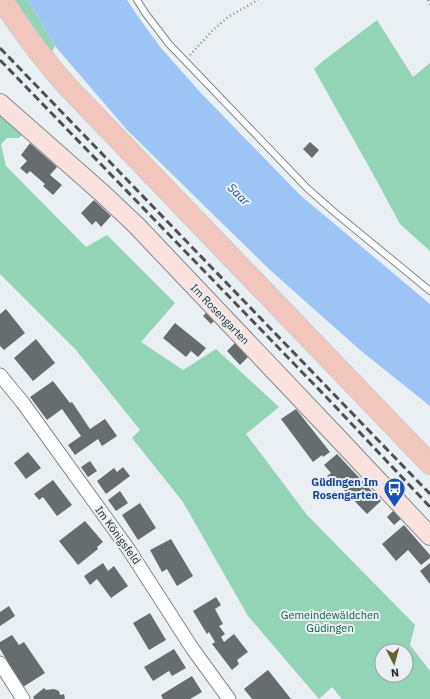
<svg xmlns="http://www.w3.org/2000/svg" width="430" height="699" viewBox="0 0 430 699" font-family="'IBM Plex Sans',sans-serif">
  <rect width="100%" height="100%" fill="#eaeff3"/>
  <path fill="#93d3b6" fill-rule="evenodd" d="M14 0H28L55 46 51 53 31 28Z
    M377 20 413 77 430 63V251L400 224 373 174 314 69 323 61Z
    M0 115 23 134 19 138H7L1 144 6 166 86 247 107 235 175 303 141 342 183 370 216 349 279 407 246 434 307 515 415 625 410 645 430 671V699H342L332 687 319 699 248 616 183 502 132 438 140 430 76 350 0 274ZM382 651H406V675H382Z"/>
  <path fill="#9cc5f5" d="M28 0H127L139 18 161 48 201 93 300 195 430 304V406L360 350 270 270 128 131 55 46Z"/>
  <path fill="#676c6f" d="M310 142 319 150 312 158 303 149Z
    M30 143 57 167 50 175 62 185 53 195 43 186 45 184 30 171 27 174 20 168 27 161 21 155Z
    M94 200 111 216 101 227 96 221 92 225 81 213Z
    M6 309 25 333 4 350 0 346V314Z
    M207 312 215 320 211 324 203 316Z
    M175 323 206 348 198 357 191 351 186 357 163 338Z
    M36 339 55 363 33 381 14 358Z
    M235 343 248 357 240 365 227 351Z
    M53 381 70 403 72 402 90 429 105 419 117 436 102 446 98 439 75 455 68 445 81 436 62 409 47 420 30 397Z
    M296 409 330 452 323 457 322 455 313 462 281 419Z
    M28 452 41 468 26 479 14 463Z
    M337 454 381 501 367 514 341 487 339 488 327 476 331 473 324 465Z
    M90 461 97 471 88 477 81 467Z
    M123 467 130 476 106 494 97 481 114 468 117 472Z
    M53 480 72 505 57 516 43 497 39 500 34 494Z
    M120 491 128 503 116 511 108 500Z
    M140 503 156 528 138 540 122 515Z
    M395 509 402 518 394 525 387 517Z
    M85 521 103 542 97 547 98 549 78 565 59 541Z
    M404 525 430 555V558L421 565 408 550 396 561 382 544Z
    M171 539 193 576 177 586 167 569 162 572 150 550Z
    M103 563 108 571 114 566 128 586 111 598 97 579 90 585 84 576Z
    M430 563V584L420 571Z
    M216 597 221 605 215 609 223 624 219 626 225 634 221 637 224 642 234 634 248 652 237 660 239 664 232 670 212 644 215 642 209 632 207 634 193 611Z
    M9 606 15 616 0 626V612Z
    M150 613 166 640 149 650 133 623Z
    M12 635 19 645 24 642 45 673 23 687 0 649V642Z
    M174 649 186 668 172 676 169 671 153 681 144 667Z
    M268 670 291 699H252L244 689Z
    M192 676 202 692 190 699H163L161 695Z
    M44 688 46 690 54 689 59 691 60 695 64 694 65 699H34L33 697Z"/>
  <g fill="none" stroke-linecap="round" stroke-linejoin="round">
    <defs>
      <path id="lane" d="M137 0 146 14 169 44 307 188 333 211 430 291"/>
      <path id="street" d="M0 375 23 403 129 550 192 648 229 699
        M0 663 23 699"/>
      <path id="secondary" d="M0 103 102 193 136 225 338 438 430 536"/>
      <path id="primary" d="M2 0C22 31 43 59 67 86L430 464"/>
    </defs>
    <use href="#lane" stroke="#83888c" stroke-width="8"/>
    <use href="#street" stroke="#83888c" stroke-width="15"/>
    <use href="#secondary" stroke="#83888c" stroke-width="20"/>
    <use href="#primary" stroke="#cbcccc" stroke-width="22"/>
    <path stroke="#868a8c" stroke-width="2.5" stroke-dasharray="1 3" stroke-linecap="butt" d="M428 0 430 5
      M190 55 213 30 228 17 258 0"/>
    <use href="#lane" stroke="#fff" stroke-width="6"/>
    <use href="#street" stroke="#fff" stroke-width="13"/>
    <use href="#secondary" stroke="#f9e2de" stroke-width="18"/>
    <use href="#primary" stroke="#f3c6bd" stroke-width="20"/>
    <path stroke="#4e5153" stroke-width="3" stroke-dasharray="8 4" stroke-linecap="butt" d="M0 48 430 494
      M0 60 331 402 430 507"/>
  </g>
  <defs>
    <symbol id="bus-pin" viewBox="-11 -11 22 30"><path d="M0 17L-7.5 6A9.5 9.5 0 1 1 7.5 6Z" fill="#1a4fb4" stroke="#eaeff3"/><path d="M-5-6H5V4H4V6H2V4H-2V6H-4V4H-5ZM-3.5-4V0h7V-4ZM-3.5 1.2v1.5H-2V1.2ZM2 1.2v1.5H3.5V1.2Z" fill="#fff"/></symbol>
  </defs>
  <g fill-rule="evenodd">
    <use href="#bus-pin" x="382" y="476" width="25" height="34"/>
  </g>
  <g text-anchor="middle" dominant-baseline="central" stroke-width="4" stroke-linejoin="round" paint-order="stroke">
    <g font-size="11" fill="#27292a" stroke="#eaeff3">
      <text transform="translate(220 314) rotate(46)">Im Rosengarten</text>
      <text transform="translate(118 535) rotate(54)">Im Königsfeld</text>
    </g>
    <g font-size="11" font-weight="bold" fill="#164399" stroke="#eaeff3" text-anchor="end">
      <text x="378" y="482">Güdingen Im<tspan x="378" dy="13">Rosengarten</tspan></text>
    </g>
    <g font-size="11" fill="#065e42" stroke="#eaeff3">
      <text x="330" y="615">Gemeindewäldchen<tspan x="330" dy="13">Güdingen</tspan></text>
    </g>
    <g font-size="12" font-style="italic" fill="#1e5790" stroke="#eaeff3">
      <text transform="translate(239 194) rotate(44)">Saar</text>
    </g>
  </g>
  <g transform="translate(394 663) rotate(174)"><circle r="19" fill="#eaeff3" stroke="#9ca0a3"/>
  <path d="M0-3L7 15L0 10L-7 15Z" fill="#65602d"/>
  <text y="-6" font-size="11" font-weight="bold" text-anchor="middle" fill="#27292a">N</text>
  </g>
</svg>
